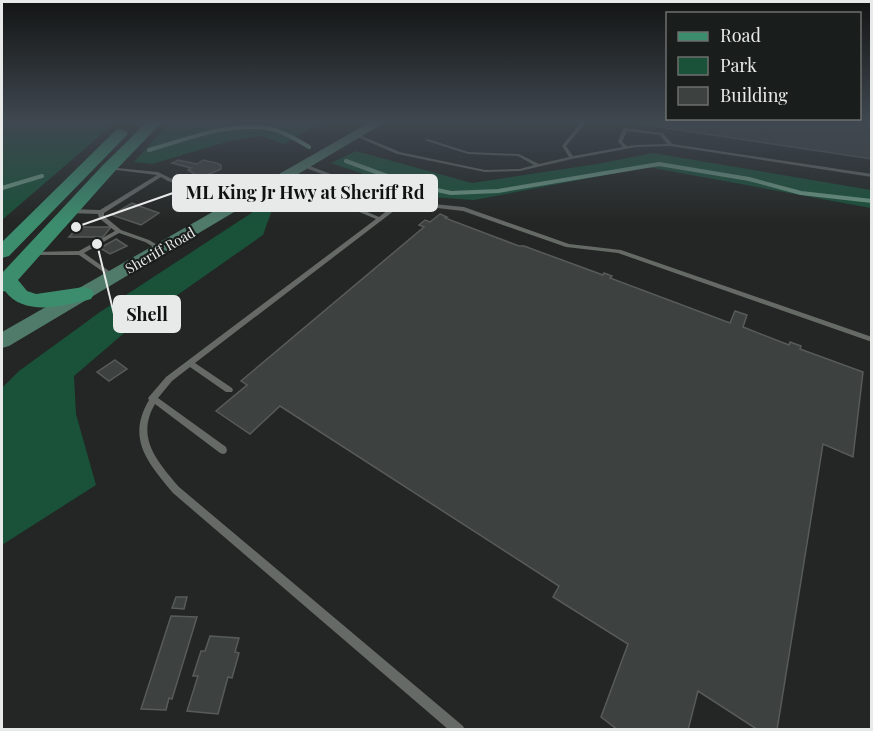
<svg xmlns="http://www.w3.org/2000/svg" width="873" height="731" viewBox="0 0 873 731" font-family="'Playfair Display',serif">
  <rect width="100%" height="100%" fill="#232624"/>
  <path fill="#195139" d="M2 121H117L2 220Z
    M171 121H340L309 129 284 144 261 136 229 141 152 164 134 162Z
    M356 151 472 183 597 164 653 153 871 190V208L648 167 474 200 432 197 331 163Z
    M262 206 272 210 263 235 129 329 74 376 76 414 96 485 2 545V388L19 371 100 312Z"/>
  <g fill="none" stroke-linecap="round" stroke-linejoin="round">
    <path stroke="#6d9985" stroke-width="4" d="M149 150C188 139 230 121 271 129 285 132 297 140 309 147
      M346 161 409 184 451 193 498 191 659 164 749 179 801 193 872 201
      M2 188 42 176"/>
  </g>
  <path fill="#3d413f" stroke="#575b59" stroke-width="1.5" d="M632 121H872V159L666 128Z
    M178 160 197 164 203 160 216 163 221 165V169L207 175H196L188 170 191 168 172 163Z
    M132 203 142 207 159 213 141 225 112 215Z
    M440 214 447 217 445 218 519 246H524L603 275 604 273 612 276 610 278 730 323 735 311 747 315 743 327 789 345 790 342 801 346 800 349 863 372 853 457 823 444 777 730H758L698 691 688 730H618L601 717 628 644 553 597 559 586 280 406 250 434 216 411 247 385 241 381 424 227 419 225 425 220 430 222Z
    M78 227H111L103 237H69Z
    M116 239 127 246 110 254 100 248Z
    M115 360 127 369 109 381 97 372Z
    M176 597H187L184 609 172 608Z
    M171 616 197 617 172 699 169 698 166 710 141 709Z
    M210 636 239 638 235 652 239 653 232 678 228 677 218 714 187 711 198 676H193L201 651H205Z"/>
  <g fill="none" stroke-linecap="round" stroke-linejoin="round">
    <path fill="#656a67" fill-rule="evenodd" d="M582 121H587L566 146 573 156 623 147 618 142 623 129 625 128 663 133 672 144 872 174V177L671 146 636 147 572 159 520 171 485 172 397 154 355 136 359 135 400 152 485 170 520 169 534 165 518 156 468 154 424 140 428 139 468 152 519 154 539 164 569 157 562 146ZM627 131 660 135 667 144 636 145 627 146 622 142Z
      M303 165H307L403 201 464 207 569 244 621 250 872 337V342L618 253 566 247 463 211 403 204 195 363 232 388 233 390 232 392H226L190 367 172 381 158 398 226 447 227 450 226 453 223 454 220 453 155 404C135 438 158 462 179 487L463 726 465 730H449L173 493C148 463 126 439 149 400L148 398 166 377 376 219 316 194V192H320L379 217 398 202 303 167Z
      M107 167 158 172 172 179 244 203 239 204 168 181 161 177 104 213V216L121 230 149 240 163 248V250H159L145 242 119 233 84 253 116 276V278H112L79 255H31L30 254 33 252 79 251 115 231 99 218 98 214 69 213 66 211 69 209 100 210 157 175 109 169H107Z"/>
    <path fill="#507b6b" fill-rule="evenodd" d="M372 121H387L9 346 2 348V332Z"/>
    <path fill="#3c8d6e" fill-rule="evenodd" d="M148 121H163L115 171 18 280 27 291 36 294 84 287 91 289 94 294 91 299C64 306 24 317 5 291L2 292V273L103 165Z
      M121 129 128 133 126 136 9 256 2 258V242L116 130Z"/>
  </g>
  <linearGradient id="sky" x2="0" y2="1"><stop stop-color="#131514"/><stop offset="0.54" stop-color="#3f4750"/><stop offset="1" stop-color="#3f4750" stop-opacity="0"/></linearGradient>
  <rect width="873" height="224" fill="url(#sky)"/>
  <g text-anchor="middle" dominant-baseline="central" stroke-width="4.5" stroke-linejoin="round" paint-order="stroke">
    <g font-size="14" fill="#e8eae9" stroke="#191d1b">
      <text transform="translate(160 250) rotate(-30)">Sheriff Road</text>
    </g>
  </g>
  <path fill="none" stroke="#e8eae9" stroke-width="2" d="M76 227L173 193M97 244L114 314"/>
  <g fill="#e8eae9" stroke="#191d1b" stroke-width="2">
    <circle cx="76" cy="227" r="6"/>
    <circle cx="97" cy="244" r="6"/>
  </g>
  <g fill="#e8eae9" stroke="#e8eae9" stroke-width="2">
    <rect x="173" y="175" width="264" height="36" rx="6"/>
    <rect x="114" y="296" width="66" height="36" rx="6"/>
  </g>
  <g font-size="18" text-anchor="middle" font-weight="bold" fill="#111">
    <text x="305" y="199">ML King Jr Hwy at Sheriff Rd</text>
    <text x="147" y="321">Shell</text>
  </g>
  <rect width="873" height="731" fill="none" stroke="#e8eae9" stroke-width="6"/>
  <rect x="666" y="12" width="195" height="108" fill="#191d1b" stroke="#6c6f6d" stroke-width="1.5"/>
  <rect x="678" y="32" width="30" height="9" fill="#3c8d6e" stroke="#6c6f6d" stroke-width="1.5"/>
  <text x="720" y="42" font-size="18" fill="#e8eae9">Road</text>
  <rect x="678" y="57" width="30" height="18" fill="#195139" stroke="#6c6f6d" stroke-width="1.5"/>
  <text x="720" y="72" font-size="18" fill="#e8eae9">Park</text>
  <rect x="678" y="87" width="30" height="18" fill="#3d413f" stroke="#6c6f6d" stroke-width="1.5"/>
  <text x="720" y="102" font-size="18" fill="#e8eae9">Building</text>
</svg>
